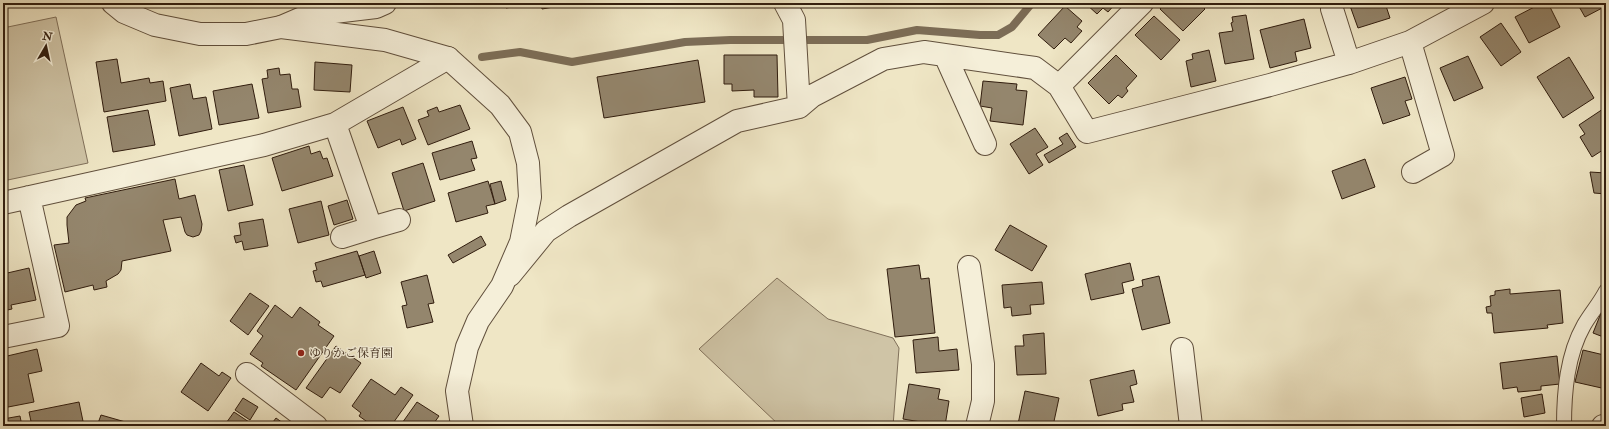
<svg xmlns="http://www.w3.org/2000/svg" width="1609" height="429" viewBox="0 0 1609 429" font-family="'IM FELL Double Pica','Noto Serif JP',serif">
  <rect width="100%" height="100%" fill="#efe6c5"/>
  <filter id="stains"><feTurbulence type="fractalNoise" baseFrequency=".005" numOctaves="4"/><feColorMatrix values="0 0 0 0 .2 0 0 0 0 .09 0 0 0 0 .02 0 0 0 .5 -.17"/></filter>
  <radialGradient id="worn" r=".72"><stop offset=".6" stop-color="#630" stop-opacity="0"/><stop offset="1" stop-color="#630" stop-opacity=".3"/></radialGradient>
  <path fill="#cfc4a6" stroke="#80705a" d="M56 17 88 163 3 181V28Z
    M777 278 828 319 893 338 899 348 893 426H780L699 349Z"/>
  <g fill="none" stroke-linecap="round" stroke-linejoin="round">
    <path stroke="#7c6d57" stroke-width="8" d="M482 57 520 52 572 62 685 42 730 40H867L917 30 980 35H998L1012 27 1032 3"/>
  </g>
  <path fill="#94866d" stroke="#311d0e" d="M505 3H536L506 8Z
    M541 3H565V5L542 9Z
    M1085 3H1116L1108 12 1103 8 1097 14Z
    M1165 3H1199L1205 9 1183 31 1160 9Z
    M1349 3H1385L1390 18 1358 28Z
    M1542 3H1548L1560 27 1529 43 1515 17Z
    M1577 3H1605L1606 6 1585 17Z
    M1065 6 1082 21 1077 27 1082 31 1071 43 1065 38 1054 49 1038 35Z
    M1246 15 1254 59 1225 64 1219 33 1233 31 1231 23 1233 22 1232 17Z
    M1154 16 1180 40 1161 60 1135 35Z
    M1304 19 1311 48 1295 52 1297 61 1270 68 1260 30Z
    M1501 23 1521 52 1501 66 1480 37Z
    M1209 50 1216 81 1191 87 1186 61 1193 59 1192 54Z
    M724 55H777L778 97H754V90L732 91V84H724Z
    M1116 55 1137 76 1126 88 1128 91 1122 98 1118 95 1109 104 1088 83Z
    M1468 56 1483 88 1454 101 1440 68Z
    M1569 57 1594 98 1563 118 1537 77Z
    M117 59 121 83 149 78 150 83 163 81 166 101 104 112 96 62Z
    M698 60 705 102 604 118 597 77Z
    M315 62 352 65 350 92 314 90Z
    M279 68 280 75 290 74 292 89H298L301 107 268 113 262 79 268 78 267 70Z
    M1405 77 1412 99 1405 101 1410 115 1383 124 1371 88Z
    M983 81 1017 84 1016 90 1027 91 1023 125 990 121 992 108 980 106Z
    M190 84 193 99 206 97 212 129 179 136 170 88Z
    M252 84 259 118 219 125 213 91Z
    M460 105 470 129 428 145 418 120 429 116 427 111 437 107 439 112Z
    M403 107 416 139 402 145 400 139 378 148 367 121Z
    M1606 107V148L1592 157 1580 137 1585 134 1579 125Z
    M148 110 155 145 113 152 107 117Z
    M1035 128 1048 147 1036 154 1043 165 1029 174 1010 144Z
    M1067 133 1076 147 1049 163 1044 155 1063 144 1059 138Z
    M472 141 477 158 471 159 475 170 440 180 432 153Z
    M309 146 311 154 320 151 323 159 327 158 333 176 282 191 272 158Z
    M1365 159 1375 187 1342 199 1332 171Z
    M423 163 435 201 404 211 392 173Z
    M244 165 253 205 228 211 219 170Z
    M1590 172 1606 173V194L1594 193Z
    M175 179 179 199 195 195 202 224 201 231 199 235 193 237 187 235 185 232 181 217 163 220 171 251 122 261 121 270 118 274 106 281 107 287 94 290 93 285 65 292 54 245 69 243 67 225V217L76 205 86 201 85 198Z
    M488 181 495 204 486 206 488 213 456 222 448 193Z
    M501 181 506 200 495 204 490 184Z
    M347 200 353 219 334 225 328 206Z
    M321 201 329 235 298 243 289 209Z
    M263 219 268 246 244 250 242 241 236 243 234 236 241 235 239 223Z
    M1010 225 1047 246 1032 271 995 250Z
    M481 236 486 245 453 263 448 255Z
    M357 251 365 275 323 287 321 281 316 282 313 271 317 270 315 263Z
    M374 251 381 273 366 278 359 256Z
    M1130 263 1134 280 1122 283 1124 293 1091 300 1085 274Z
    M919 265 921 279 929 278 935 333 895 337 887 269Z
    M29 268 36 300 11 305 12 309 3 311V274Z
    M427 275 434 303 428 304 433 322 407 328 402 306 407 305 401 282Z
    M1159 276 1170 323 1142 330 1132 289 1143 286 1142 280Z
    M1042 282 1044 304 1030 305 1031 314 1012 316 1011 307 1004 308 1002 285Z
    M1510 289V294L1560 290 1563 323 1547 325 1548 328 1494 333 1492 313H1487L1486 307 1491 306 1490 296 1495 295V291Z
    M250 293 269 306 248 335 230 321Z
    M1605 303H1606V338L1593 333Z
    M275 305 292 318 300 307 320 322 318 325 334 336 296 390 261 366 263 363 250 354 263 336 257 331Z
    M1044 333 1046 374 1017 375 1015 346H1024L1023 335Z
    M938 337 939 351 957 349 959 370 916 373 913 340Z
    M336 346 361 363 340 393 330 387 322 398 306 388Z
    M37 349 42 371 28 374 34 402 3 408V357Z
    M1583 350 1604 355 1602 365 1606 366V389L1575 382Z
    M1557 356 1560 384 1541 386V390L1518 392 1517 387 1503 389 1500 363Z
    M201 363 219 376 222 372 231 378 208 411 181 392Z
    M1134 370 1137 384 1130 386 1134 402 1122 404 1123 410 1098 416 1090 380Z
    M371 379 395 395 401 387 413 395 391 426H373L359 416 361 413 352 406Z
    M909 384 940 389 938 399 949 401 945 426 903 419Z
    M1025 391 1059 398 1053 426H1028L1018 424Z
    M1542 394 1545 413 1524 417 1521 398Z
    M243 398 258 407 250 420 235 410Z
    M79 402 84 426H32L29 412Z
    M417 402 439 416 432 426H400Z
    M234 412 255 426H224Z
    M101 415 136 425V426H97Z
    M20 416 22 426H3V419Z
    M276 418 287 426H270Z"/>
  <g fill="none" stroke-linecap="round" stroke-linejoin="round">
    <defs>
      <path id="service" d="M1564 426C1564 392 1567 355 1584 325 1591 313 1600 303 1606 291"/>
      <path id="minor" d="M785 3 794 20 799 107
        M1332 9 1349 63
        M281 27 309 15 376 7 385 3
        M1410 42 1443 155 1413 172
        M945 55 985 144
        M1059 86 1142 3
        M335 124 371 228 399 220
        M3 203 264 145 335 124 448 58
        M342 237 371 228
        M969 267 983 364V401L977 426
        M510 275 546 231 569 216 737 121 799 107 812 96 883 59 924 52 1035 68 1059 86 1087 132 1270 85 1349 63 1410 42 1483 3
        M3 337 58 326 29 197
        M1182 349 1191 426
        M247 374 316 426"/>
      <path id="tertiary" d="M113 3 124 12 155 25 200 34H246L281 27 385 40 448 58 500 105 520 132 528 163 530 197 521 242 502 286 478 321 467 347 457 391 462 426
        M1603 426H1606"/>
    </defs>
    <use href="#service" stroke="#604f3c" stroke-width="16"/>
    <use href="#minor" stroke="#604f3c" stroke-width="24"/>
    <use href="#tertiary" stroke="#604f3c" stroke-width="24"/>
    <use href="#service" stroke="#f5efd9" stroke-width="14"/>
    <use href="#minor" stroke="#f5efd9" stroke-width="22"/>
    <use href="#tertiary" stroke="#f5efd9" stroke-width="22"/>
  </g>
  <circle fill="#8f2418" stroke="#f5efd9" stroke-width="1.5" cx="301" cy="353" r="4"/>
  <g text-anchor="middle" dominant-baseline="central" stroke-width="3" stroke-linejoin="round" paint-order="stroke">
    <g font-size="12" fill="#311d0e" stroke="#f5efd9" text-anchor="start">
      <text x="309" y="353">ゆりかご保育園</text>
    </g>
  </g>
  <rect width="1609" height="429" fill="none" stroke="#efe6c5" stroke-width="16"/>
  <rect x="4" y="4" width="1601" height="421" fill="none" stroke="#311d0e" stroke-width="2"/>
  <rect x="8" y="8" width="1593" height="413" fill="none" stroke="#311d0e"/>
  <g transform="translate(46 46) rotate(9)" stroke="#f5efd9" stroke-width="3" paint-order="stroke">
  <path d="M0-3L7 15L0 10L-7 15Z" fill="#311d0e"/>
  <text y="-6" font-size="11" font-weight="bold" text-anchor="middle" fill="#311d0e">N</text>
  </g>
  <rect width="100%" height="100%" filter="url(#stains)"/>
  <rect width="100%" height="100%" fill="url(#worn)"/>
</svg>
